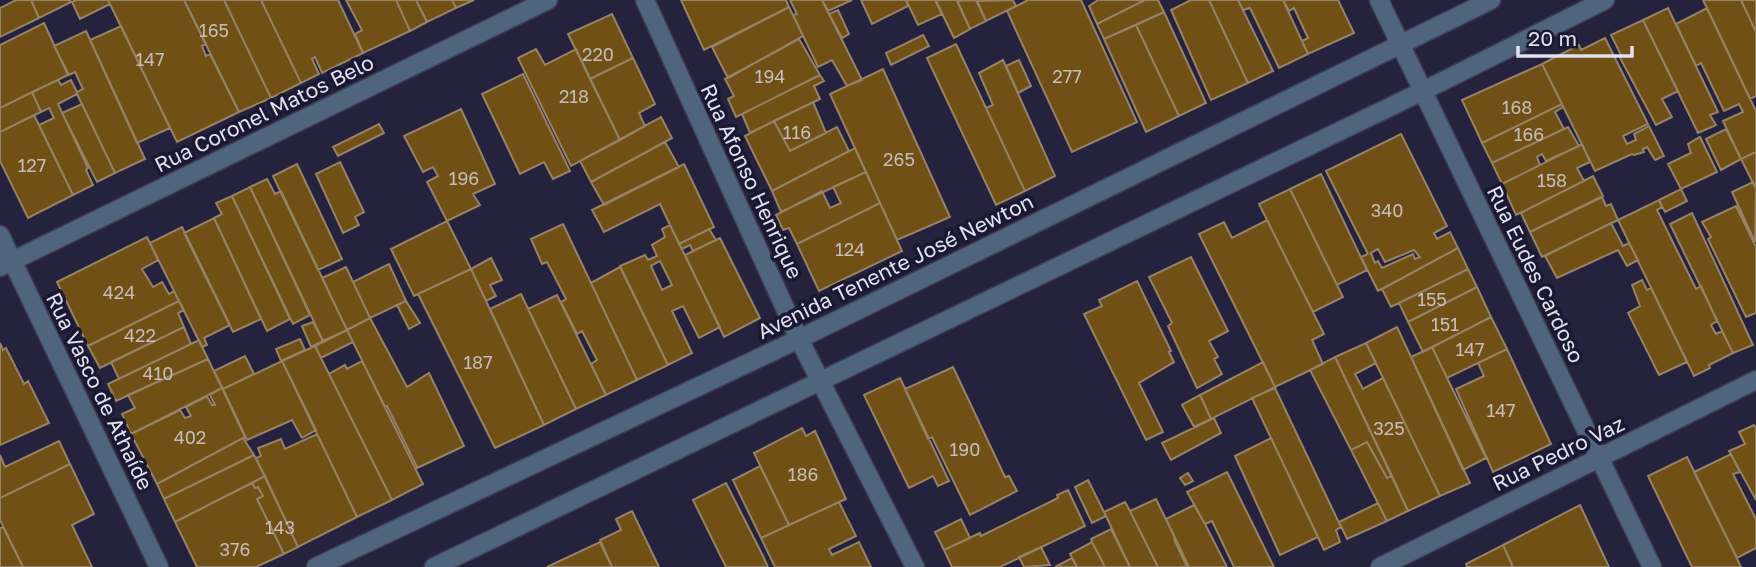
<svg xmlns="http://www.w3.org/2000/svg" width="1756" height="567" viewBox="0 0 1756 567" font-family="'Golos Text',sans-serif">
  <rect width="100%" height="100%" fill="#24223c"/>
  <path fill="#715015" stroke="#968367" stroke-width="2" fill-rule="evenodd" d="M16 0H31L39 18 0 37V8Z
    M31 0H70L71 2 39 18Z
    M76 0H108L110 4 80 19 72 2Z
    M108 0H184L206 44 202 46 206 56 210 54 239 112 177 142Z
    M184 0H224L271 98 239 112Z
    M224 0H261L301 83 271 98Z
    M261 0H338L363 53 322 73 315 57 312 59 319 74 301 83Z
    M346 0H396L410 31 363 53 355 34 362 30Z
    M396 0H416L427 22 410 31Z
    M416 0H452L456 8 427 22Z
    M452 0H474L456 8Z
    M681 0H786L789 7 704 50Z
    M790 0H822L862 80 847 86 832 60 818 67 793 15 797 14Z
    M822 0H852L828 11Z
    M861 0H906L908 6 872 24Z
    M906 0H935L942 14 918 25Z
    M939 0H957L970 29 954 38 936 1Z
    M976 0 986 21 970 29 957 1Z
    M1013 0 1016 6 986 21 977 1Z
    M1028 0H1081L1137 122 1072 152 1007 11Z
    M1098 0H1145L1097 24 1089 6Z
    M1145 0H1158L1164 12 1104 39 1097 24Z
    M1191 0H1209L1248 83 1211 100 1171 10Z
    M1209 0H1238L1273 71 1248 83Z
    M1238 0H1283L1308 54 1279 68 1250 8 1243 10Z
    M1283 0H1338L1354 33 1308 54 1302 41 1308 38 1294 8 1289 11Z
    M1703 0H1741L1756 32V96L1750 99Z
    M1741 0H1756V32Z
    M789 7 803 36 728 78 712 47Z
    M1668 8 1718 112 1710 115 1716 125 1698 133 1643 20Z
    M1707 8 1756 111V152L1741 159 1723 121 1743 112 1739 104 1724 111 1701 63 1696 66 1676 24Z
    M838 10 849 34 842 38 829 14Z
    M1164 12 1206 103 1179 116 1136 25Z
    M612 14 633 58 590 79 568 34Z
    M1643 20 1678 91 1662 99 1672 117 1656 125 1619 56 1621 55 1611 35Z
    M44 23 68 75 0 108V45Z
    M1136 25 1179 116 1146 132 1104 39Z
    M121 26 170 128 137 143 90 40Z
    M86 31 145 159 115 173 77 94V92L83 89 75 72 69 75 54 46Z
    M923 35 929 46 891 65 886 53Z
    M1605 38 1648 124 1623 136 1627 144 1636 140 1634 134 1649 126 1664 156 1655 160 1647 147 1643 149 1644 152 1634 155 1632 154 1595 171 1542 64 1579 45 1581 50Z
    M799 39 820 75 736 117 728 99 734 96 725 79Z
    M956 44 1025 191 996 205 927 58Z
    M536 49 545 65 576 49 620 140 571 166 518 58Z
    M633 58 655 104 639 113 645 126 620 140 590 79Z
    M1003 60 1055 176 1025 191 986 108 993 105 979 73Z
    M1019 60 1031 86 1018 93 1006 66Z
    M1542 64 1562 104 1482 143 1462 100Z
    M883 69 950 217 897 240 830 94Z
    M523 74 570 171 553 179 544 162 520 174 482 94Z
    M820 75 824 81 814 86 820 99 750 133 742 114Z
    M58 80 61 85 71 80 77 92V94L58 104 88 168 86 170 93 185 73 195 39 125 54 118 49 108 41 112 32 92Z
    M32 92 41 112 0 132V108Z
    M813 102 826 133 790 151 774 121Z
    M82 104 115 173 97 182 62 113Z
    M1562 104 1563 107 1555 112 1564 129 1492 163 1482 143Z
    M461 109 495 184 473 194 480 205 447 221 427 182 438 176 433 167 423 172 404 136Z
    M34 115 73 195 28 218 0 161V132Z
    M661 117 672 138 591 182 580 161Z
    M774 121 790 151 837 127 849 151 772 191 745 136Z
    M379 124 384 133 338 156 333 147Z
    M1568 127 1579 146 1546 161 1542 154 1537 157 1540 165 1502 184 1492 163Z
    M1726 129 1741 159 1721 170 1706 139Z
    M1401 134 1447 226 1434 233 1437 239 1450 232 1458 248 1378 291 1361 257 1368 254 1326 171ZM1378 249 1385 262 1414 250 1420 257 1415 259 1413 254 1382 268 1378 261 1375 263 1371 253Z
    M1700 137 1717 172 1681 189 1668 164 1691 153 1688 144Z
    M665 142 679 167 604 205 591 182Z
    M1582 144 1590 162 1577 168 1584 181 1516 215 1502 184Z
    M855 148 866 172 781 212 772 191Z
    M1756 152V189L1741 159Z
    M340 162 364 212 355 217 359 225 343 233 316 174Z
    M297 164 342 259 318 270 273 176Z
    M684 164 714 227 679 244 660 204 604 232 592 210Z
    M866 172 880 203 797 244 789 228 783 230 776 215 822 191 830 208 841 203 833 187Z
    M1321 174 1367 270 1337 285 1290 189Z
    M1593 176 1603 196 1530 232 1521 213Z
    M267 179 275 194 281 191 347 330 323 341 250 187Z
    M1753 182 1756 189 1755 242 1732 192Z
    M250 187 310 315 293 324 232 196Z
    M1290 189 1343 297 1313 312 1259 204Z
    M1681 189 1687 201 1665 212 1659 200Z
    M232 196 290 319 267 331 214 218 222 214 216 203Z
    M1602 197 1606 206 1611 204 1618 220 1542 257 1530 232Z
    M1659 200 1662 207 1657 210 1696 289 1701 286 1717 321 1711 325 1716 334 1722 331 1733 353 1709 365 1710 368 1694 376 1618 220Z
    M880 203 902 251 819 291 797 244Z
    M1736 206 1756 247V313L1746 317 1708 239 1711 237 1702 222Z
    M1692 213 1753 345 1733 353 1670 224Z
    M214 218 261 319 233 332 184 233Z
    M1267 220 1324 334 1312 340 1323 364 1275 387 1199 234 1224 222 1232 238Z
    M447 221 471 269 414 296 391 249Z
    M1611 223 1623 246 1629 243 1638 260 1627 266 1618 250 1557 278 1545 256Z
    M563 224 637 380 606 395 591 364 597 360 582 331 577 334 561 302 566 299 547 262 542 264 531 239Z
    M670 225 720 327 699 338 683 306 672 311 692 353 668 365 620 266 645 255 648 260 657 256 652 245 665 237 662 229ZM660 261 672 285 662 290 651 266Z
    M182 227 230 325 204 338 207 345 202 347 150 243Z
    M709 229 716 240 693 251 690 245 682 249 679 244Z
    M147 237 158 260 142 269 153 287 162 282 169 294 174 291 179 301 88 346 57 282Z
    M720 238 760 318 724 337 685 255Z
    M1458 248 1468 269 1391 307 1382 289Z
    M1191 257 1228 331 1209 341 1218 357 1214 359 1222 374 1197 388 1168 326 1172 323 1149 277Z
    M491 258 502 280 490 285 496 296 486 301 471 269Z
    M389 264 406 301 370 318 353 282Z
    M346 267 370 318 347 330 322 278Z
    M620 267 668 365 637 380 591 283Z
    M471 269 544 425 495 448 418 294Z
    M1468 269 1477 287 1408 322 1399 303Z
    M1642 280 1647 290 1651 288 1687 362 1659 375 1628 313 1640 306 1632 285Z
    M1137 281 1171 351 1169 352 1174 362 1139 383 1163 432 1146 440 1084 314 1102 306 1099 300Z
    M1477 287 1491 317 1423 352 1408 322Z
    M521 294 576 409 544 425 490 309Z
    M557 295 606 395 576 409 528 309Z
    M179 301 184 310 178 313 184 327 100 368 88 346Z
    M406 301 420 323 409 329 397 305Z
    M1491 317 1507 349 1447 378 1432 347Z
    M370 318 407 387 429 373 464 446 415 469 417 467 387 406 385 407 347 330Z
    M313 322 323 341 311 347 302 326Z
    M184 327 191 344 119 379 111 362Z
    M1397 327 1470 483 1440 496 1366 343Z
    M347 330 353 342 321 358 315 346Z
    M300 339 305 350 281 361 276 349Z
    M199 340 208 359 116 401 108 384Z
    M0 343 3 350 6 348 24 384 28 381 49 423 0 445Z
    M1366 343 1376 363 1355 374 1363 389 1383 378 1440 496 1408 511 1335 357Z
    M315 346 392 500 357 517 282 361Z
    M1432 347 1486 458 1463 470 1411 357Z
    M1507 349 1551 444 1493 472 1456 389 1484 376 1478 363Z
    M245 356 254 374 223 389 214 371Z
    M1335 357 1392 476 1387 478 1367 442 1351 450 1310 370Z
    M208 359 222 388 131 434 122 414 135 408 128 395Z
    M282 361 316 430 302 438 292 420 247 440 223 389Z
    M362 361 423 484 392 500 329 374 345 365 347 369Z
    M1263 362 1275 387 1211 419 1200 395Z
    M953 367 1005 477 1009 476 1017 491 970 515 932 437 928 439 905 389Z
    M900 378 949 481 938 486 933 476 909 488 864 395Z
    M222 388 245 437 157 484 131 434 180 410 185 418 191 416 186 407 207 396 212 405H215L210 395Z
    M1275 388 1341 527 1336 530 1340 542 1324 550 1252 398Z
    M1200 395 1211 419 1194 427 1182 405Z
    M1214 418 1221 433 1171 460 1162 443Z
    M1754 425 1756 428V500L1729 451 1745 444 1739 432Z
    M802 428 806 436 815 431 846 499 789 525 754 453Z
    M317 434 357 517 298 547 256 458 261 456 258 448 281 439 285 449Z
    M243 438 254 455 164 499 157 484Z
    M1271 438 1318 537 1280 555 1235 456Z
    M59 441 70 464 0 498V455L5 467Z
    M1367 442 1387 478 1392 476 1408 511 1387 521 1351 450Z
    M1731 454 1740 472 1733 474 1756 519V548L1737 558 1694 472Z
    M254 455 265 476 175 522 164 499Z
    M1687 457 1732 548 1741 567H1692L1648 476Z
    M70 464 94 514 72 525 92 567H23L0 520V498Z
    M760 466 789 525 761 538 733 480Z
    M1227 472 1274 567H1234L1212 521 1205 524 1187 492Z
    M1188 473 1193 481 1185 485 1180 478Z
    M265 476 298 547 284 554 257 499 263 496 258 487 255 488 252 483Z
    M1088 480 1106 516 1092 523 1075 487Z
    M252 483 255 488 258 487 263 496 257 499 284 554 256 567H197L175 522Z
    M726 483 763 556 768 567H726L693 500Z
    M1068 490 1085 526 1000 567H952L944 550 980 533 981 536 1058 498 1057 495Z
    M1156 499 1175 538 1174 539 1187 567H1158L1130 511Z
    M839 502 856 536 829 549 832 555 859 542 871 567H775L761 538Z
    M1125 502 1130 511 1158 567H1130L1104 512Z
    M1378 503 1387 521 1347 539 1339 522Z
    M1194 505 1205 524 1227 567H1189L1166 519Z
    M1580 505 1609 567H1513L1503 545Z
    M632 511 659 567H612L600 540 621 530 616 519Z
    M961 519 970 538 944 550 935 532Z
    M3 527 23 567H0V528Z
    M1111 529 1130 567H1105L1092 542 1091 539Z
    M600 542 612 567H547Z
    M1092 542 1105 567H1077L1070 554Z
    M1503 545 1513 567H1467L1466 564Z
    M1041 547 1050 565 1024 567 1019 557Z
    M1072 558 1077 567H1055Z"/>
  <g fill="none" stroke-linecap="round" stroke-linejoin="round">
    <defs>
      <path id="minor" d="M645 0 799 339 915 567
        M1379 0 1652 567
        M0 235 159 567
        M0 267 548 0
        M316 567 799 339 1491 0
        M434 567 1423 91 1605 0
        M1380 567 1756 380"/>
    </defs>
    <use href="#minor" stroke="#3e3d55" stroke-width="21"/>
    <use href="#minor" stroke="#4f647d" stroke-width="18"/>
  </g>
  <g text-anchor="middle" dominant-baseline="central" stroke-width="7" stroke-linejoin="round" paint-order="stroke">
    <g font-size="18" fill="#c5bdbb">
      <text x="214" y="30">165</text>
      <text x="598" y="54">220</text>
      <text x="150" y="59">147</text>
      <text x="770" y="76">194</text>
      <text x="1067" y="76">277</text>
      <text x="574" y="96">218</text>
      <text x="1517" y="107">168</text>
      <text x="797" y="132">116</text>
      <text x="1529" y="134">166</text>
      <text x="899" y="159">265</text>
      <text x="32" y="165">127</text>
      <text x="464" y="178">196</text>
      <text x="1552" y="180">158</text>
      <text x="1387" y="210">340</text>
      <text x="850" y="249">124</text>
      <text x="119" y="292">424</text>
      <text x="1432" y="299">155</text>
      <text x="1445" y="324">151</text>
      <text x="140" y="335">422</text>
      <text x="1470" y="349">147</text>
      <text x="478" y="362">187</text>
      <text x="158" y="373">410</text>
      <text x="1501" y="410">147</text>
      <text x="1389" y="428">325</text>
      <text x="190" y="437">402</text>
      <text x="965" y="449">190</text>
      <text x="803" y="474">186</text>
      <text x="280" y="527">143</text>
      <text x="235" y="549">376</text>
    </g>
    <g font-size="21" fill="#e1e1f2" stroke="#1b1931">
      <text transform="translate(264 113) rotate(-26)">Rua Coronel Matos Belo</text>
      <text transform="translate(752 181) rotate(65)">Rua Afonso Henrique</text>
      <text transform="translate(895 266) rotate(-26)">Avenida Tenente José Newton</text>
      <text transform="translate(1536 274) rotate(64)">Rua Eudes Cardoso</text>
      <text transform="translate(100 391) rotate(64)">Rua Vasco de Athaíde</text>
      <text transform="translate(1558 453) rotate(-26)">Rua Pedro Vaz</text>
    </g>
  </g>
  <path d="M1518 46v10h114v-10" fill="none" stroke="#e1e1f2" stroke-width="3.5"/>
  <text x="1528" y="46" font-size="21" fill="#e1e1f2" stroke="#1b1931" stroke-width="5" paint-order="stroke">20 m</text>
</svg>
